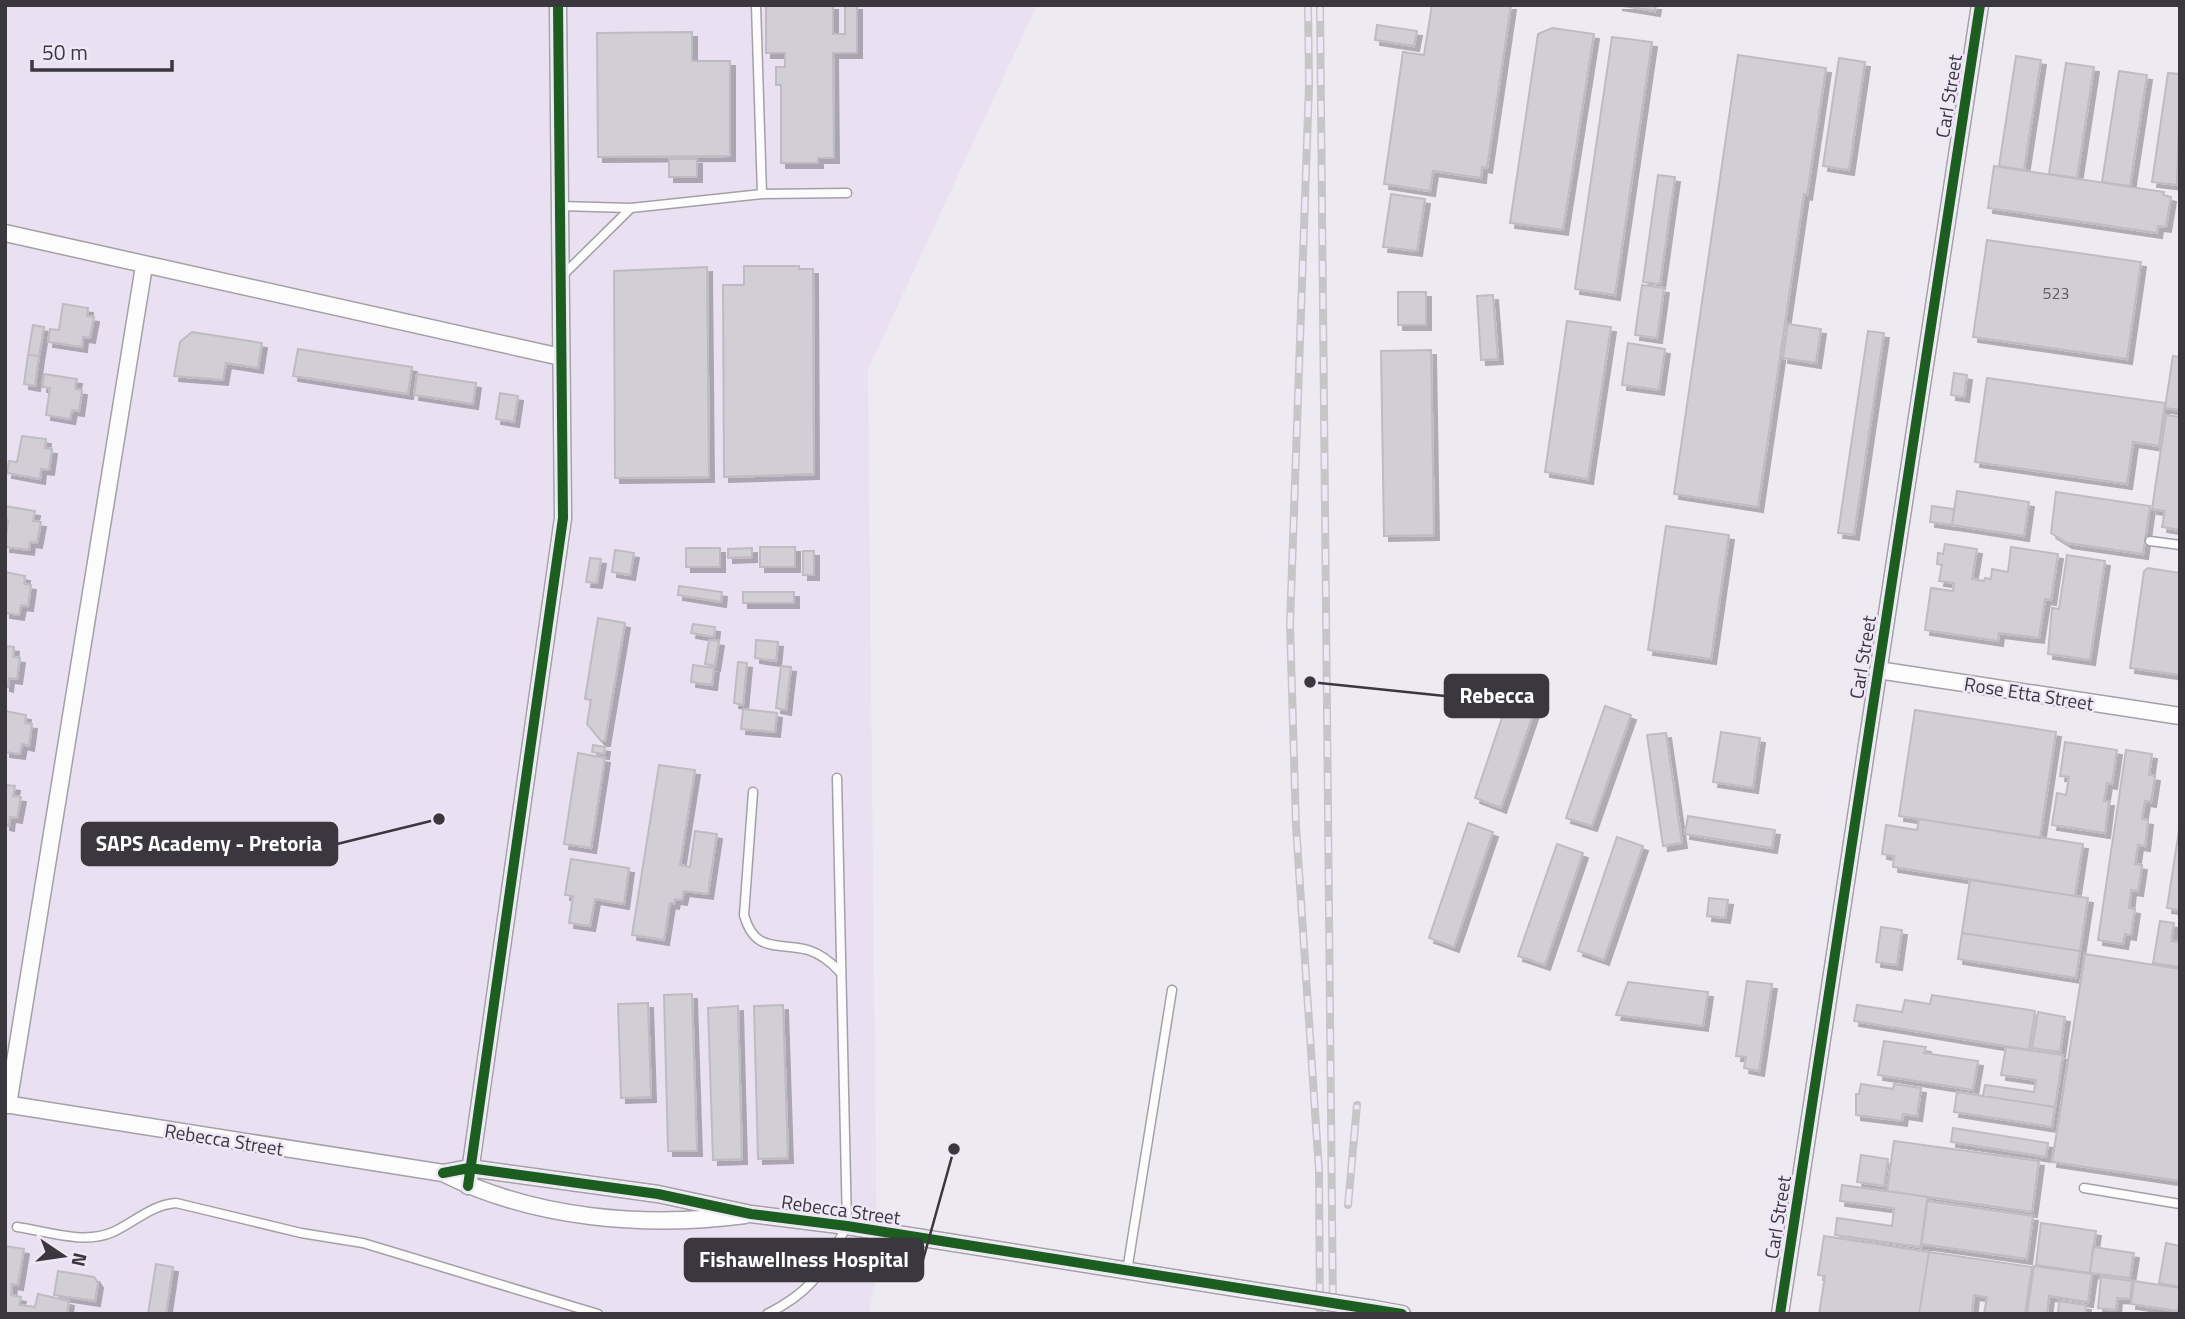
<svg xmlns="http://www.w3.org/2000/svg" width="2185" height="1319" viewBox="0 0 2185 1319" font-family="'Titillium Web',sans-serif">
  <defs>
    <filter id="shadow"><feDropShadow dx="5" dy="5" stdDeviation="0" flood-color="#0004"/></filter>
  </defs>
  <rect width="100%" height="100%" fill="#eeeaf2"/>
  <path fill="#e9e1f1" d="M5 5H1037L868 370 877 1268 869 1314H5Z"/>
  <path fill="#d1ced5" stroke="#bebcc2" stroke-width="2" filter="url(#shadow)" d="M766 5H833V34H845V5H857V53H833L834 158H818V163H781V85H776V67H785V53H766Z
    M1432 5H1511L1487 168 1482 167 1481 178 1433 171 1430 191 1384 184 1403 52 1424 55Z
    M1617 5H1656L1655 11Z
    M1377 25 1417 31 1414 46 1375 40Z
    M1552 28 1594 34 1563 230 1510 223 1538 34Z
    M692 32V61H730V156L598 157 597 33Z
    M1612 37 1652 42 1615 295 1575 289Z
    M1738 55 1826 68 1807 195 1804 194 1758 507 1674 494Z
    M2016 56 2041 60 2024 170 1999 166Z
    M1839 58 1865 62 1849 170 1823 166Z
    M2066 63 2094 67 2077 178 2049 174Z
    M2119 71 2147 75 2130 186 2102 182Z
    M2168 73 2180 74 2177 185 2152 182Z
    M669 159H697V177H669Z
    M1994 166 2164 192 2163 195 2171 197 2166 227 2158 226 2157 233 1988 208Z
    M1658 175 1675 177 1660 284 1643 282Z
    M1391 194 1425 199 1417 251 1383 247Z
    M1987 240 2141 262 2127 359 1973 337Z
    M744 266H799V269H813L814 474 724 477 723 285H744Z
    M707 267 709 477 615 478 614 271Z
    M1642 285 1664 288 1657 338 1635 335Z
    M1398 292H1426V325H1398Z
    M1493 295 1498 359 1481 360 1477 296Z
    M63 304 88 308 87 316 94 317 90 338 83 337 82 347 48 342 50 329 59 330Z
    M1567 321 1611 327 1588 479 1545 472Z
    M1788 324 1821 329 1816 363 1783 358Z
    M33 325 44 327 39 356 28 355Z
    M1868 331 1884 333 1854 535 1838 533Z
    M192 332 262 343 258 368 226 363 223 380 174 376 180 342Z
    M1628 343 1665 349 1659 390 1622 385Z
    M298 349 412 367 408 394 293 376Z
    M1431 350 1434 535 1384 536 1381 351Z
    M28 355 39 356 35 386 24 384Z
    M2173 356 2180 357V410L2165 408Z
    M1954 373 1967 375 1964 397 1951 395Z
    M44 374 77 379 75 389 82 390 79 411 72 410 70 419 46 415 50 388 42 387Z
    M417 374 476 383 473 404 414 395Z
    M1987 378 2165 403 2159 446 2133 442 2127 484 1975 462Z
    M500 393 518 396 514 422 496 419Z
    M2166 415 2180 417V530L2162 527 2165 511 2152 509Z
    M22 436 46 439 45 448 52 449 49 470 41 469 40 479 7 473 9 461 17 462Z
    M1957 491 2029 502 2024 536 1952 525Z
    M2056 492 2150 506 2143 554 2067 543 2051 533Z
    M5 506 35 511 33 521 41 522 37 543 30 542 29 550 5 547 8 520 5 519Z
    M1932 506 1954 509 1952 525 1930 522Z
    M1666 526 1729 535 1711 659 1648 650Z
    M1945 544 1977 549 1972 579 1984 581 1985 578 1991 579 1992 569 2008 572 2011 547 2058 554 2051 600 2045 599 2039 638 1999 633 1998 641 1925 630 1931 588 1953 591 1954 583 1939 581 1942 565 1937 564 1938 553 1943 554Z
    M760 547H795V567H760Z
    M686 548H720V567H686Z
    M752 548V557L728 558V549Z
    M615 550 634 553 630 575 612 572Z
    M803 551H814V575H803Z
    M2067 555 2105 561 2090 660 2048 654 2052 608 2059 609Z
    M590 558 601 559 597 583 586 582Z
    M2148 568 2180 573V675L2130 668 2144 571Z
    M5 572 25 576 24 584 31 585 28 606 21 605 19 615 5 613Z
    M679 586 722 592 721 602 678 595Z
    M743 592H794V603H743Z
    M598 618 625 623 605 741H601L587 724 591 700 585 699Z
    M693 624 715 627 714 637 691 633Z
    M709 640 719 641 715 666 705 664Z
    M756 640 778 642 776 661 755 658Z
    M5 646 14 647 13 657 20 658 17 679 9 678 8 687 5 686Z
    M738 662 747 663 743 705 734 703Z
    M693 665 714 668 712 685 691 682Z
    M781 666 791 667 786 710 776 708Z
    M1513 685 1540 694 1501 808 1475 798Z
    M1605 706 1631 715 1592 826 1566 818Z
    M743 709 777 713 775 732 741 729Z
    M1915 710 2056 732 2040 838 1899 816Z
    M5 711 26 715 25 723 32 724 29 746 22 744 20 754 5 752Z
    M1721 732 1760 738 1753 788 1713 782Z
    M1666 733 1682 843 1663 846 1647 735Z
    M2065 742 2117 750 2112 784 2107 783 2104 801H2109L2105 833 2052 825 2057 793 2066 795 2069 777 2060 776Z
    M593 745 605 747 604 754 592 752Z
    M2126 750 2152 754 2149 775 2155 776 2151 802 2145 801 2142 819 2148 820 2145 846 2138 845 2135 864 2142 865 2138 891 2131 890 2129 908 2135 909 2131 935 2125 934 2123 944 2098 940Z
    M578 753 605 758 591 848 564 844Z
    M659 765 695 770 680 865 690 867 695 831 717 834 708 894 684 891 682 900 675 899 674 904 670 903 664 940 632 935Z
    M5 785 15 786 13 796 21 797 17 818 10 817 9 826 5 825Z
    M1688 816 1775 830 1772 848 1685 834Z
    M1919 819 2083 844 2075 896 1893 867 1894 856 1882 854 1886 825 1917 830Z
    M1468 823 1493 832 1454 947 1429 938Z
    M2180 824V910L2167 908Z
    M1617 837 1643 846 1604 960 1578 951Z
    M1557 844 1583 853 1545 965 1518 956Z
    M571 859 629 868 624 904 595 899 590 926 569 923 573 896 565 895Z
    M1970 880 2088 898 2080 951 1962 933Z
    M1709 898 1728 900 1725 918 1707 916Z
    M2160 921 2174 923 2171 941 2180 942V967L2153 963Z
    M1881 927 1902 930 1897 965 1876 962Z
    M1962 933 2080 951 2076 978 1958 959Z
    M2085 954 2180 969V1181L2052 1162Z
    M1747 981 1772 984 1759 1071 1744 1068 1746 1057 1736 1056Z
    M1628 982 1708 992 1703 1026 1616 1015Z
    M692 994 697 1151H668L664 995Z
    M1932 995 2035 1011 2029 1050 1854 1021 1857 1005 1902 1012 1905 1000 1930 1004Z
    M648 1003 651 1097 621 1098 618 1004Z
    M783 1005 788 1158 758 1159 754 1006Z
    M738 1006 742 1159 713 1160 708 1008Z
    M2038 1012 2065 1017 2060 1052 2032 1048Z
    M1884 1041 1926 1047 1924 1053 1978 1061 1973 1090 1878 1075Z
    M2006 1047 2063 1055 2055 1107 1983 1096 1985 1085 2034 1092 2036 1080 2001 1075Z
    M1861 1084 1893 1089 1894 1084 1921 1088 1917 1116 1903 1114 1902 1121 1856 1115V1094H1859Z
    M1957 1092 2055 1107 2052 1127 1954 1112Z
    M1953 1128 2048 1143 2046 1157 1951 1142Z
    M1894 1141 2039 1161 2032 1212 1887 1191Z
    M1861 1155 1888 1159 1884 1186 1857 1182Z
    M1842 1185 1928 1197 1921 1247 1835 1235 1837 1218 1892 1226 1894 1208 1840 1201Z
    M1927 1201 2033 1216 2027 1259 1921 1244Z
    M2041 1223 2096 1231 2090 1273 2036 1265Z
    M1824 1236 1929 1252 1919 1314H1819L1825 1276 1818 1275Z
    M2166 1243 2180 1246V1287L2159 1283Z
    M5 1246 24 1249 18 1285 12 1284 11 1295 21 1297 19 1305 35 1307 38 1294 69 1301 67 1314H5Z
    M2093 1247 2134 1253 2130 1278 2090 1273Z
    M1929 1252 2032 1267 2025 1314H1984L1987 1297 1974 1295 1972 1314H1919Z
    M156 1264 173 1267 166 1314H148Z
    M2034 1266 2092 1274 2088 1302 2049 1296 2047 1314H2027Z
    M58 1271 94 1277 98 1283 95 1301 54 1295Z
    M2101 1277 2132 1281 2130 1299 2117 1298 2116 1310 2098 1308Z
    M2134 1281 2180 1288 2178 1311 2131 1304Z
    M2059 1301 2086 1305 2085 1314H2058Z"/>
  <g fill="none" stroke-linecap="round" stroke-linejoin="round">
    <defs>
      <path id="lane" d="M756 5 762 194
        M559 206 631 208 762 194 847 193
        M561 277 631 208
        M2150 541 2180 545
        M753 792 744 915C755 954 778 942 808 950 821 954 831 962 840 972
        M2084 1188 2180 1204
        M17 1227C46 1231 84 1245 113 1232 135 1222 151 1205 176 1203L301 1233 363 1243 598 1314
        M1127 1271 1172 990
        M767 1314C815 1290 822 1270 847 1226L837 778"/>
      <path id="street" d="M5 233 561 357
        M1878 670 2180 716
        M5 1104 443 1173C534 1219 645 1228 745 1215
        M8 1105 144 266
        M443 1173 469 1168 658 1194 751 1214 847 1226 1249 1290
        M468 1186 563 518 558 5
        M1374 1309 1402 1314
        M1780 1314 1980 5"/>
    </defs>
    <use href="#lane" stroke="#a3a0a6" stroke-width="11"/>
    <use href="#street" stroke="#a3a0a6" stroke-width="19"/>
    <use href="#lane" stroke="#fcfcfd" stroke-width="8"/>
    <use href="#street" stroke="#fcfcfd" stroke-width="16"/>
    <defs>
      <path id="rail" d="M1308 5 1309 85 1290 624 1296 826 1319 1171 1320 1314
        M1320 5 1333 1314
        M1348 1205 1357 1105"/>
    </defs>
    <use href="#rail" stroke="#c6c5c8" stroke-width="8"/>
    <use href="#rail" stroke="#eee7f6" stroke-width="5" stroke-dasharray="16" stroke-linecap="butt"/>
    <defs>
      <path id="street-bridge" d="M1249 1290 1374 1309"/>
    </defs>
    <use href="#street-bridge" stroke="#a3a0a6" stroke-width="19" stroke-linecap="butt"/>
    <use href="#street-bridge" stroke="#fcfcfd" stroke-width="16"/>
    <defs>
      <path id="cycleway" d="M443 1173 469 1168 658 1194 751 1214 847 1226 1402 1314
        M468 1186 563 518 558 5
        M1780 1314 1980 5"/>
    </defs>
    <use href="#cycleway" stroke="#eee7f6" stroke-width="15"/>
    <use href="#cycleway" stroke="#1b5e20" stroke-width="10"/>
  </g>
  <g text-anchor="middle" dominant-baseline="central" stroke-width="5" stroke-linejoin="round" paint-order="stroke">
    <g font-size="16" fill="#605d64">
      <text x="2056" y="293">523</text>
    </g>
    <g font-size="19" fill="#3a373e" stroke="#eee7f6">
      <text transform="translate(1948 96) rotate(-81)">Carl Street</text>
      <text transform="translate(1862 657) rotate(-81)">Carl Street</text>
      <text transform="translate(2029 693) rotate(9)">Rose Etta Street</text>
      <text transform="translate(224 1139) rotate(9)">Rebecca Street</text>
      <text transform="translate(841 1209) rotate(8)">Rebecca Street</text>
      <text transform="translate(1777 1217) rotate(-81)">Carl Street</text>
    </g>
  </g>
  <path fill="none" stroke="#3a373e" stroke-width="2.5" d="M1310 682L1445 696M439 819L337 844M954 1149L923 1260"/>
  <g fill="#3a373e" stroke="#eee7f6" stroke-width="2.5">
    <circle cx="1310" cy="682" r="7"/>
    <circle cx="439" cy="819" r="7"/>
    <circle cx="954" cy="1149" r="7"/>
  </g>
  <g fill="#3a373e" stroke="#3a373e" stroke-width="2.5">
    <rect x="1445" y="675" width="103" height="42" rx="7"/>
    <rect x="82" y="823" width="255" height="42" rx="7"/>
    <rect x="685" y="1239" width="238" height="42" rx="7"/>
  </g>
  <g font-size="21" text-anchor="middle" font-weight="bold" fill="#fff">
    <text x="1497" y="703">Rebecca</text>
    <text x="209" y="851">SAPS Academy - Pretoria</text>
    <text x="804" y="1267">Fishawellness Hospital</text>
  </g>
  <rect width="2185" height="1319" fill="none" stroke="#3a373e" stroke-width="14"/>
  <g transform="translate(63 1256) rotate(103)" stroke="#eee7f6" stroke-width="5" paint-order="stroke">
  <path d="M0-5L12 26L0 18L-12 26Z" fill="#3a373e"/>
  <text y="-10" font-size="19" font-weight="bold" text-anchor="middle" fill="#3a373e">N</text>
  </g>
  <path d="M32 60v10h140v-10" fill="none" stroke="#3a373e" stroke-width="3.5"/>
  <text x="42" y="60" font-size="21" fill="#3a373e" stroke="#eee7f6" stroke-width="5" paint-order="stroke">50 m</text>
</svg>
